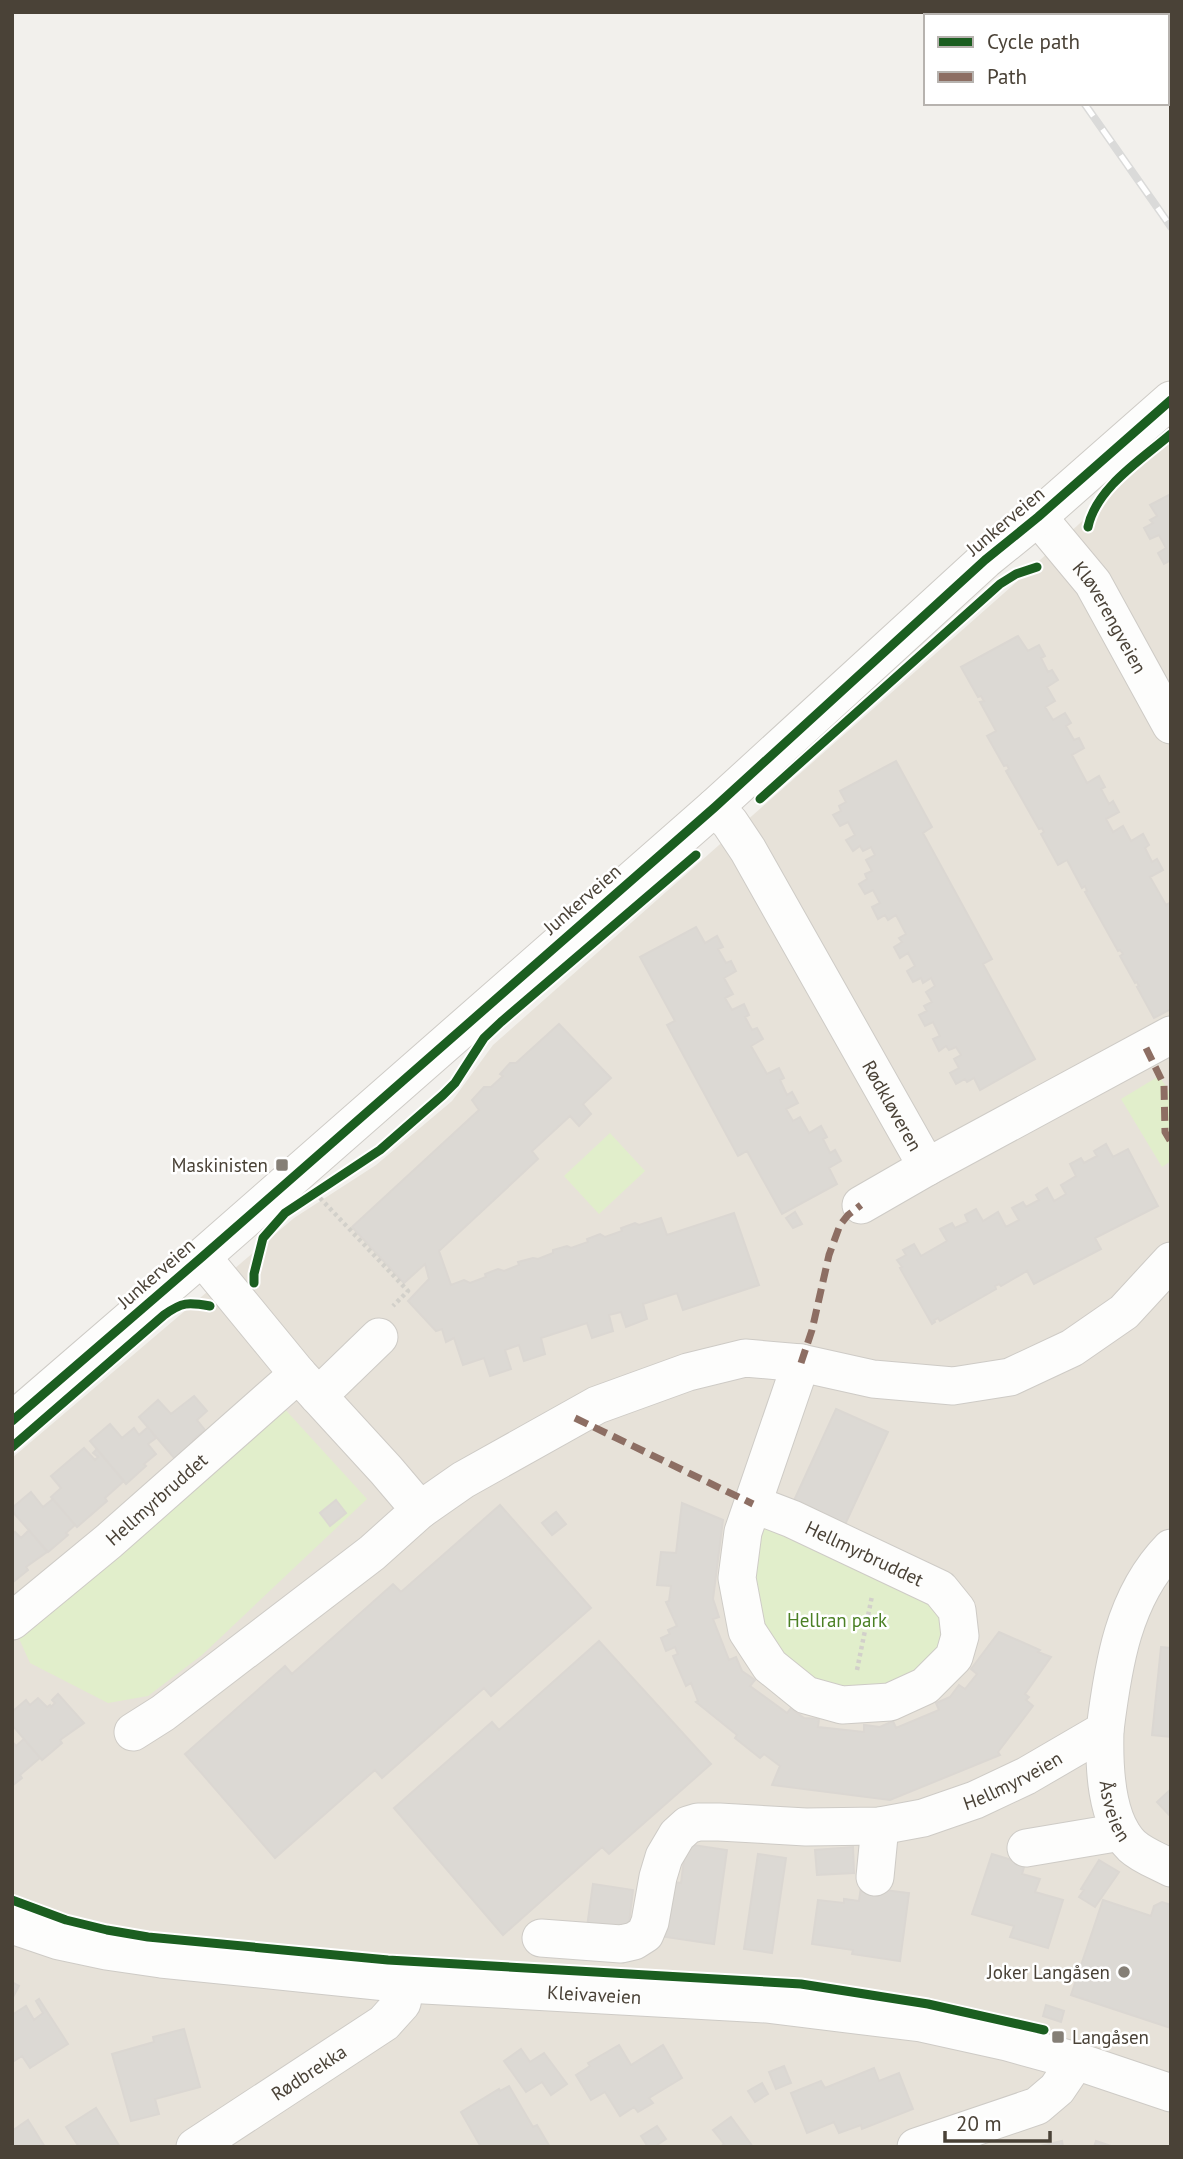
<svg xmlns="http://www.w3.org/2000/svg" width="1183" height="2159" viewBox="0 0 1183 2159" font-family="'PT Sans',sans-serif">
  <rect width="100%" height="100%" fill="#f2f0ec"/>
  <path fill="#e7e2d9" d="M1171 439V2147H12V1458L294 1218 376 1165 452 1101 493 1045 1012 586Z"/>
  <path fill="#e1eecb" d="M1159 1076 1171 1094V1161L1162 1167 1121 1099Z
    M610 1133 645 1171 599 1214 564 1176Z
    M281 1405 367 1499 202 1655 148 1696 108 1703 30 1663 17 1634Z
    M774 1527 941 1605 946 1626 940 1654 885 1691 832 1689 777 1657 750 1597 760 1530Z"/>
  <path fill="#dcd9d4" stroke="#dbd7d2" stroke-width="2" d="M1171 494V560L1164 564 1158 553 1166 548 1159 535 1150 539 1144 528 1153 523 1150 520 1157 516 1150 505Z
    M1018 636 1028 651 1039 645 1045 656 1041 658 1048 672 1052 670 1058 680 1047 687 1055 701 1045 707 1053 720 1065 713 1071 723 1066 726 1074 740 1079 738 1084 748 1072 755 1087 783 1099 776 1105 787 1101 789 1109 804 1113 801 1119 812 1106 819 1113 832 1123 826 1131 841 1143 834 1149 845 1145 848 1152 862 1157 859 1163 870 1150 877 1166 905 1171 902V1009L1154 1018 1137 987 1139 986 1137 982 1135 983 1120 956 1123 954 1120 950 1118 951 1085 892 1087 891 1085 886 1082 888 1067 860 1058 865 1041 834 1044 832 1042 828 1039 829 1006 771 1009 769 1007 765 1004 766 987 736 996 731 980 702 984 701 981 696 978 697 961 667Z
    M896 761 932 827 923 833 992 959 983 964 1035 1059 980 1090 974 1078 967 1082 965 1079 956 1084 950 1073 959 1068 954 1059 961 1055 956 1047 949 1050 946 1046 939 1051 933 1039 940 1036 933 1022 925 1026 919 1015 927 1011 924 1006 932 1002 926 992 935 986 931 978 923 983 921 978 913 982 907 971 915 966 908 953 900 958 894 947 902 942 899 938 906 934 896 915 888 920 885 915 878 919 872 907 880 903 873 890 865 894 859 884 867 879 865 874 872 871 866 860 875 855 871 847 863 851 860 846 853 851 846 840 855 835 848 822 840 826 833 815 841 811 839 806 846 802 840 791Z
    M696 927 705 943 717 936 723 947 718 949 726 963 731 961 736 971 724 978 733 994 725 998 732 1010 744 1004 749 1015 745 1017 752 1030 757 1028 763 1039 751 1046 767 1074 779 1068 784 1078 780 1080 787 1095 792 1092 798 1103 786 1109 793 1121 800 1117 809 1133 821 1126 827 1137 823 1139 830 1153 835 1150 841 1161 829 1168 837 1184 782 1214 747 1151 738 1156 667 1025 675 1021 640 957Z
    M559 1024 611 1078 583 1104 591 1114 579 1126 570 1116 532 1151 538 1159 439 1251 451 1285 464 1280 470 1283 486 1277 485 1274 498 1269 504 1271 519 1265 518 1262 533 1258 538 1259 553 1253V1250L567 1246 571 1248 588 1242 587 1239 600 1234 605 1237 622 1231 621 1228 635 1223 639 1225 661 1218 667 1235 734 1213 759 1285 683 1310 677 1293 643 1304 647 1319 626 1327 621 1312 609 1315 613 1331 592 1338 587 1323 541 1338 545 1354 524 1361 519 1345 505 1350 511 1369 490 1376 484 1358 463 1365 454 1338 446 1342 442 1329 436 1331 408 1301 429 1279 425 1264 404 1283 352 1227 479 1110 472 1100 484 1087H491L503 1076 500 1074 510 1063H516Z
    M1106 1144 1113 1157 1128 1149 1158 1206 1095 1238 1101 1249 1034 1284 1027 1271 1001 1286 999 1284 995 1286 996 1289 940 1321 938 1318 934 1320 935 1322 932 1324 900 1268 902 1267 897 1260 906 1255 903 1250 914 1244 921 1256 947 1241 940 1229 952 1223 955 1228 968 1222 965 1215 976 1209 983 1221 998 1212 1006 1227 1019 1220 1012 1208 1023 1202 1026 1207 1039 1200 1036 1195 1047 1188 1054 1201 1066 1194 1061 1185 1076 1176 1070 1164 1081 1158 1084 1163 1097 1156 1094 1151Z
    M795 1212 802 1224 793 1228 786 1218Z
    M194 1396 207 1411 197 1420 205 1430 193 1440 195 1443 176 1460 139 1417 158 1400 171 1414Z
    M836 1409 888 1432 842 1531 791 1507Z
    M110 1424 122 1438 134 1428 139 1435 148 1427 156 1438 148 1444 156 1454 144 1464 146 1466 126 1484 90 1441Z
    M84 1448 95 1460 98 1457 93 1453 97 1449 124 1481 105 1498 107 1501 77 1527 51 1497 61 1488 51 1476Z
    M31 1492 43 1507 53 1499 75 1525 66 1533 68 1535 48 1552 12 1511V1508Z
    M336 1500 346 1513 330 1526 320 1513Z
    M682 1503 723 1520 713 1599 719 1617 713 1619 729 1660 736 1657 742 1671 755 1680 750 1686 787 1713 791 1708 804 1718 819 1719 818 1727 864 1732V1725L880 1727 893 1721 896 1728 939 1710 936 1703 950 1697 959 1685 965 1689 977 1674 971 1669 999 1632 1040 1650 1038 1652 1051 1657 1025 1694 1029 1697 1026 1700 1033 1706 998 1752 1000 1755 890 1800 772 1785 780 1766 764 1754 760 1758 735 1738 737 1735 696 1702 698 1701 691 1683 686 1686 673 1656 678 1654 675 1647 666 1651 661 1638 670 1634 668 1630 677 1626 666 1602 669 1601 671 1586 657 1585 661 1552 676 1553Z
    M500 1505 591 1608 491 1696 484 1688 382 1778 375 1770 275 1858 185 1754 285 1666 292 1674 393 1584 401 1592Z
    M556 1512 566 1524 552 1535 542 1523Z
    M29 1530 47 1552 26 1567 28 1570 12 1583V1535L15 1532 21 1538Z
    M599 1641 711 1764 609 1854 602 1847 503 1935 394 1808 492 1722 499 1730Z
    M1161 1647 1171 1648V1737L1152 1735Z
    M58 1694 84 1723 60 1740 62 1743 42 1760 12 1725V1712L26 1700 30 1705 38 1698 47 1707 50 1705 51 1707 55 1703 52 1700Z
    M24 1739 40 1758 20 1775 22 1778 12 1786V1741L16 1746Z
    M1171 1789V1817L1157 1802Z
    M686 1844 727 1850 714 1944 659 1936 667 1881 681 1883Z
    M853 1847 854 1873 817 1875 815 1850Z
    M758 1854 786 1858 772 1953 744 1949Z
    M992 1854 1025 1864 1022 1874 1040 1879 1035 1892 1063 1900 1048 1948 1010 1937 1014 1926 972 1914Z
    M1099 1860 1119 1872 1095 1907 1079 1897 1084 1890 1081 1889Z
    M593 1884 633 1890 628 1932 587 1927Z
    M861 1887 909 1893 900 1961 852 1954 853 1950 812 1944 818 1900 844 1903V1899L859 1901Z
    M1103 1900 1151 1916 1154 1906 1162 1902 1171 1905V2028L1071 1995Z
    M12 1982 19 1986 12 1999Z
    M39 1999 68 2044 30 2068 22 2056 14 2061 12 2059V2015L26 2006 34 2020 43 2013 36 2001Z
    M1046 2005 1064 2011 1061 2022 1043 2016Z
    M184 2029 200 2087 155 2099 159 2114 131 2121 112 2054 154 2042 153 2037Z
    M619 2045 631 2065 663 2045 682 2078 649 2098 653 2103 638 2112 634 2107 620 2116 605 2092 591 2100 576 2075 590 2066 588 2063Z
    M521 2049 530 2062 544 2053 567 2084 551 2095 542 2082 526 2092 504 2061Z
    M784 2066 791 2083 776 2089 769 2072Z
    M874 2068 879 2081 899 2073 913 2109 862 2129 861 2125 839 2133 834 2122 807 2133 791 2093 821 2081 825 2088Z
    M762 2083 768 2094 755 2102 748 2091Z
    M509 2086 533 2127 537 2125 550 2147H481L461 2112 499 2089 500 2091Z
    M96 2108 120 2147H79L66 2127Z
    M731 2117 753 2147H720L724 2144 713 2130Z
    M28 2120 45 2147H12V2131Z
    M657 2126 666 2139 654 2147H648L641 2136Z
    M1062 2141 1063 2147H1040V2146Z
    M1096 2141 1114 2147H1094Z"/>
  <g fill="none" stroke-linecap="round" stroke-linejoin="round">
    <defs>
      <g id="minor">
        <path id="s1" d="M1038 517 1093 583 1171 725"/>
        <path id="s2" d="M715 807 730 823 748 850 927 1167 1171 1035"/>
        <path d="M861 1205 927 1167"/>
        <path d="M202 1257 298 1374"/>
        <path d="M318 1396 379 1337"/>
        <path d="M12 1421 202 1257 715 807 985 560 1038 517 1171 400"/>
        <path id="s3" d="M753 1504 792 1519 940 1589 957 1610 960 1636 954 1657 925 1686 890 1702 842 1705 806 1695 770 1666 747 1631 737 1578 743 1532 801 1363"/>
        <path d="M420 1510 463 1480 597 1405 688 1372 745 1358 801 1363 873 1379 953 1386 1010 1377 1072 1348 1124 1312 1171 1261"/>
        <path id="s4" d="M12 1621 109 1541 298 1374 386 1470 420 1510 372 1553 163 1713 133 1732"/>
        <path id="s5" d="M1105 1730C1104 1765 1105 1820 1132 1846 1143 1856 1158 1861 1171 1868"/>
        <path d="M1026 1848 1121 1832"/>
        <path d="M875 1877 880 1826"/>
        <path id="s6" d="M12 1925 59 1941 106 1951 161 1959 406 1984 766 2004 921 2023 1007 2042 1076 2061 1171 2093"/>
        <path id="s7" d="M541 1938 621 1944 634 1941 645 1934 650 1922 658 1877 664 1857 677 1835 688 1825 698 1822H719L806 1827 880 1826 923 1818 975 1800 1026 1776 1105 1730C1113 1666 1123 1597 1171 1548"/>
        <path id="s8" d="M195 2147 384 2023 402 2003 406 1984"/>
        <path d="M916 2147 1037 2106 1057 2089 1076 2061"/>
      </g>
    </defs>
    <use href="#minor" stroke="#cecbc6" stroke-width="39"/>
    <path stroke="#d2d0ca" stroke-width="4.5" stroke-dasharray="3.5 3.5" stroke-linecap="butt" d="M320 1198 408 1291 393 1306
      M857 1670 872 1596"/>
    <use href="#minor" stroke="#fdfdfc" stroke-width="37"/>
    <defs>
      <path id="rail" d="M1019 12 1022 16
        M1084 103 1171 227"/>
    </defs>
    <use href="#rail" stroke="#dadad9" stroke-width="8"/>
    <use href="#rail" stroke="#fff" stroke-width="5" stroke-dasharray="16" stroke-linecap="butt"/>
    <path stroke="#8d6e63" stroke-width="7" stroke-dasharray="14 7" stroke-linecap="butt" d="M1146 1048 1164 1085 1165 1132 1171 1142
      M801 1363 812 1330 829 1255 840 1225 848 1215 861 1205
      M575 1418 753 1504"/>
    <defs>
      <path id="cycleway" d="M1088 527C1096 488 1142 459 1171 434
        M760 799 1000 584 1016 574 1037 567
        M254 1283V1274L263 1238 285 1213 380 1150 443 1095 455 1083 484 1038 501 1022 696 855
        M12 1421 202 1257 715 807 985 560 1038 517 1171 400
        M12 1447 164 1315C182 1302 188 1302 210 1306
        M12 1900 66 1920 107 1930 148 1937 388 1960 801 1984 928 2004 1044 2030"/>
    </defs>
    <use href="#cycleway" stroke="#fff" stroke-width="13"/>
    <use href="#cycleway" stroke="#1b5e20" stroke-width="9"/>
  </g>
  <g fill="#857f76" stroke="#fff" stroke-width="2.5">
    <rect x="275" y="1158" width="14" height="14" rx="3.5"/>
    <circle cx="1124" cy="1972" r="7"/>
    <rect x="1051" y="2030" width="14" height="14" rx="3.5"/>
  </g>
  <g text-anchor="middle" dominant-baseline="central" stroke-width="5" stroke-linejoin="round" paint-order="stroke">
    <g font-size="19" fill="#4a4237" stroke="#fff">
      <text transform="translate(1005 521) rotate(-40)">Junkerveien</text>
      <text stroke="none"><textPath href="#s1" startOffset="124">Kløverengveien</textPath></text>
      <text transform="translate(582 899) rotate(-41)">Junkerveien</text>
      <text stroke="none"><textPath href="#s2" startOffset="348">Rødkløveren</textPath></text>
      <text transform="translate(156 1273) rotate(-41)">Junkerveien</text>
      <text stroke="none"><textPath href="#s4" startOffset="189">Hellmyrbruddet</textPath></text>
      <text stroke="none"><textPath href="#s3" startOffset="122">Hellmyrbruddet</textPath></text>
      <text stroke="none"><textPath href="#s7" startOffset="560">Hellmyrveien</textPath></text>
      <text stroke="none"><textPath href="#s5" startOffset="82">Åsveien</textPath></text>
      <text stroke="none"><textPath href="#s6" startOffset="588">Kleivaveien</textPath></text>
      <text stroke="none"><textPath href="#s8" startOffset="136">Rødbrekka</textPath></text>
    </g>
    <g font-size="19" fill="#4a4237" stroke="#fff" text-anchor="end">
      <text x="268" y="1165">Maskinisten</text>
      <text x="1110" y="1972">Joker Langåsen</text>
      <text x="1072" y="2037" text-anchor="start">Langåsen</text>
    </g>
    <g font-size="19" fill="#4b8025" stroke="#fff">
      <text x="837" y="1620">Hellran park</text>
    </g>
  </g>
  <rect width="1183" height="2159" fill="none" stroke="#4a4237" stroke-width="28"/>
  <rect x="924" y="14" width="245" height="91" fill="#ffffff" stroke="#b7b3af" stroke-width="2"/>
  <rect x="938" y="37" width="35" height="10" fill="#1b5e20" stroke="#b7b3af" stroke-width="2"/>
  <text x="987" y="49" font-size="21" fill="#4a4237">Cycle path</text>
  <rect x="938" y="72" width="35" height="10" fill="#8d6e63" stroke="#b7b3af" stroke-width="2"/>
  <text x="987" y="84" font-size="21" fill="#4a4237">Path</text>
  <path d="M945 2131v10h105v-10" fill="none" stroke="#4a4237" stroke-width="3.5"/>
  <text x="956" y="2131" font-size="21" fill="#4a4237" stroke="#ffffff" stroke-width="5" paint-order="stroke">20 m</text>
</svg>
